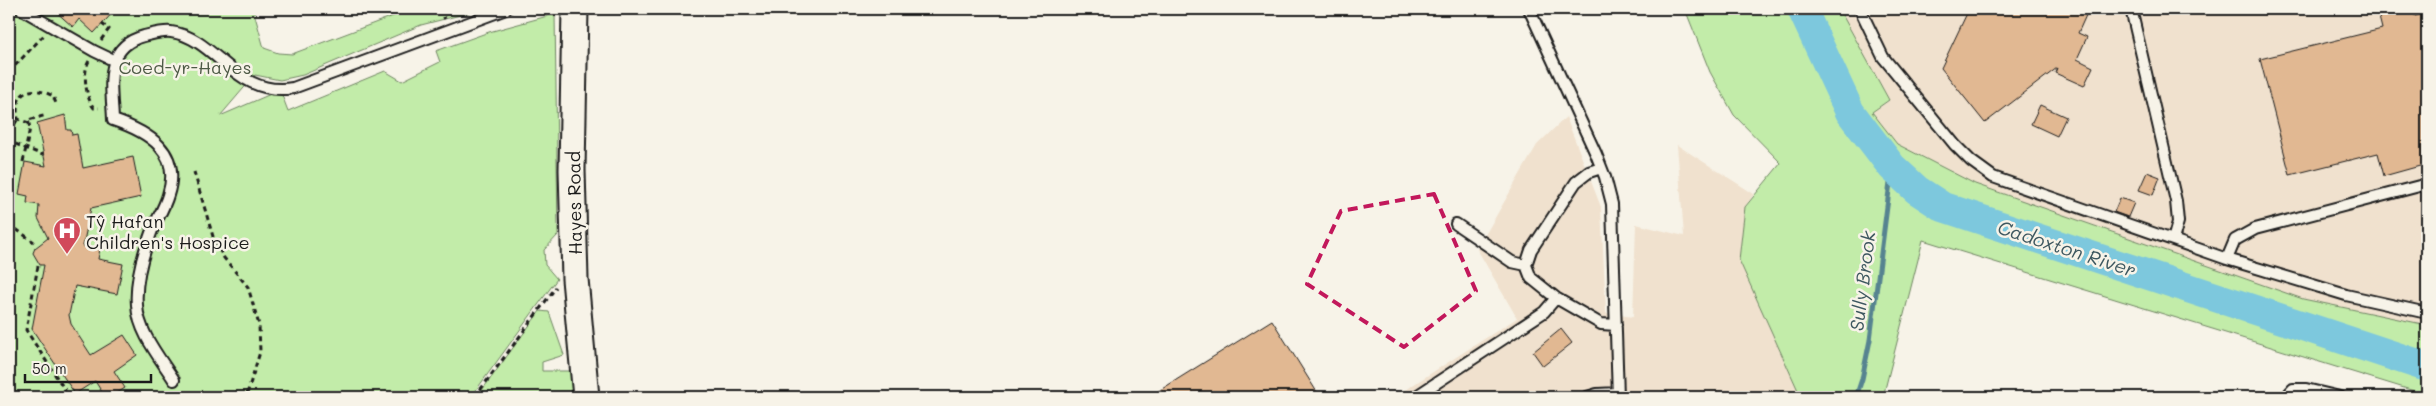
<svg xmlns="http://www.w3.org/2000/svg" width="2436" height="406" viewBox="0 0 2436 406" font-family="Mali,sans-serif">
  <rect width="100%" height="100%" fill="#f7f3e8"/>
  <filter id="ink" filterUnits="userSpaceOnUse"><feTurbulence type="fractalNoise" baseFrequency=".02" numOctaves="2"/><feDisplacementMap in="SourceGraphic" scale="10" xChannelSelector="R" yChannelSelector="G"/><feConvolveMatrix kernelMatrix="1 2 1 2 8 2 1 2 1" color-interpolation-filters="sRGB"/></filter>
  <g filter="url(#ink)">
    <path fill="#f0e1ce" d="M1839 9H2427V325L2303 299 1975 184 1897 144 1872 112 1889 100Z
      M1566 117 1601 207 1606 313 1633 317 1636 224 1684 236 1677 145 1754 194 1745 207 1739 260 1801 397H1394L1517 318 1477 249 1537 145Z"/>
    <path fill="#c2eca9" stroke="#6f8462" d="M9 9H253L264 48 278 53 292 54 412 9 418 12 424 9H484L421 25 303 75 280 80 255 75 220 116 280 90 288 111 385 71 402 81 440 62 436 51 489 32 555 14 558 235 544 250 545 265 557 279 471 397H9Z
      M1685 9H1839L1889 100 1872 112 1897 144 1975 184 2303 299 2427 325V395L1923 240 1883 397H1801L1739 260 1745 207 1781 163 1734 115 1710 72Z
      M540 311 549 312 564 355 542 362V371H572L573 397H477Z"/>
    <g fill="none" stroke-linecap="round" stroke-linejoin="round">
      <path stroke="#568390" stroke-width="5" d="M1856 397 1862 379 1870 340 1892 167"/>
      <path stroke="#7dc8dd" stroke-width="30" d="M1802 9 1850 112 1892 167 1917 190 1943 207 2427 367"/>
    </g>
    <path fill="#e1b892" stroke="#1c1c1c" d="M53 9H116L94 33 79 19 73 27Z
      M1969 9H2078L2087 13 2078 33 2087 37 2077 59 2093 67 2084 86 2055 73 2057 68 1985 123 1941 68Z
      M2377 9H2413L2415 16 2427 13V164L2384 176 2378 153 2290 175 2260 59 2382 29Z
      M2040 105 2066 117 2057 136 2031 124Z
      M65 115 67 130H71L72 135 77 134 83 168 133 157 141 197 91 208 83 246 100 249 98 259 123 264 117 294 75 286 69 315 71 324 91 355 124 335 137 355 114 371 125 388 111 397H105L95 381 75 394 32 329 44 265H40L33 253 35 248 48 238 38 218 39 205 27 203 28 196 19 194 25 162 46 166 37 123Z
      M2147 172 2160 177 2153 195 2139 190Z
      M2120 198 2134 203 2128 217 2114 212Z
      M1272 320 1320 397H1149Z
      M1561 329 1572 343 1543 366 1533 352Z"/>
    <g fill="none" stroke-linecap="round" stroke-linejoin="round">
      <defs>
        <path id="service" d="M21 9 94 51 115 61
          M1529 9 1596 154 1605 177 1612 204 1618 397
          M1860 9 1883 57 1955 145 1971 161 1993 177 2227 259 2346 295 2427 313
          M2131 9 2176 201 2178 222 2173 240
          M1601 168 1589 172 1576 182 1531 250 1526 265 1531 278 1556 298 1601 324 1616 325
          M1456 224 1512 262 1526 265
          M2227 259 2235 240 2255 229 2427 184
          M174 380C160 358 138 332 137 305 135 282 143 254 151 233 156 220 164 209 168 195 182 152 149 132 113 120 112 88 102 47 144 36 153 34 162 31 171 32 217 38 235 98 293 88L506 9
          M1415 397 1544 312 1556 298
          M1587 397 1597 394 1618 393
          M2286 397 2293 389H2306L2340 397"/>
        <path id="tertiary" d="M575 9 572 170 575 279 586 397"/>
      </defs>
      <use href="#service" stroke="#1c1c1c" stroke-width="14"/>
      <use href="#tertiary" stroke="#1c1c1c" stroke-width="29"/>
      <path stroke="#1c1c1c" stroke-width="3" stroke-dasharray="5 4" stroke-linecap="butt" d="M439 9 445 19
        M101 40 109 29 102 24
        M89 61C82 72 86 99 94 108H99
        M9 72 44 35
        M29 123 18 119C13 92 30 84 53 96L57 106
        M9 132 18 119
        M9 138 13 143 43 155
        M23 162 30 128 28 120 47 115
        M194 172 214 240 224 258 248 287 259 325 260 352 246 397
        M9 224 34 242
        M38 266 26 330 65 390 58 397
        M97 397 101 394 103 397
        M115 397 119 395 120 397
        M475 397 556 287"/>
      <use href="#service" stroke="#f7f3e8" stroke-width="10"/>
      <use href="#tertiary" stroke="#f7f3e8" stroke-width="25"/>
    </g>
  </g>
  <path fill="none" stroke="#c2185b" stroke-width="4" stroke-dasharray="10 6" stroke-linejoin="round" d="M1434 194 1476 291 1404 347 1307 284 1341 211Z"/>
  <defs>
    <symbol id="hospital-pin" viewBox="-11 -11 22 30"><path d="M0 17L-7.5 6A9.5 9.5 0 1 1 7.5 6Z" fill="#d1495b" stroke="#f7f3e8"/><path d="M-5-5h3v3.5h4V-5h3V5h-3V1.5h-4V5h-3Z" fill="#fff"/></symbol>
  </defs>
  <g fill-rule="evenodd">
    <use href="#hospital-pin" x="51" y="215" width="32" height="43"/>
  </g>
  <g text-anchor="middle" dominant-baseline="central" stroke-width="5" stroke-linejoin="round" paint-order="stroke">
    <g font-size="18" fill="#4e5a46" stroke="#f7f3e8">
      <text x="185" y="67">Coed-yr-Hayes</text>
    </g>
    <g font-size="18" fill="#1c1c1c" stroke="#f7f3e8">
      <text transform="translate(574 203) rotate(-91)">Hayes Road</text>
    </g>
    <g font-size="18" fill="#1c1c1c" stroke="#f7f3e8" text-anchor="start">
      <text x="86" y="221">Tŷ Hafan<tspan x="86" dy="21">Children's Hospice</tspan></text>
    </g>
    <g font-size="19" font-style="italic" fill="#3e5860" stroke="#f7f3e8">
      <text transform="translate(2067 248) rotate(18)">Cadoxton River</text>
      <text transform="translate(1862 281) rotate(-83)">Sully Brook</text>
    </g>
  </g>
  <rect width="2436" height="406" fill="none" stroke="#f7f3e8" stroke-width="30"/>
  <rect x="15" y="15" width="2406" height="376" fill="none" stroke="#1c1c1c" stroke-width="2" filter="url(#ink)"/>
  <path d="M25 374v8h126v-8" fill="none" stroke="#1c1c1c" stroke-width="2.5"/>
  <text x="32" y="374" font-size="15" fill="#1c1c1c" stroke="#f7f3e8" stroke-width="4" paint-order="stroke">50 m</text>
</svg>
